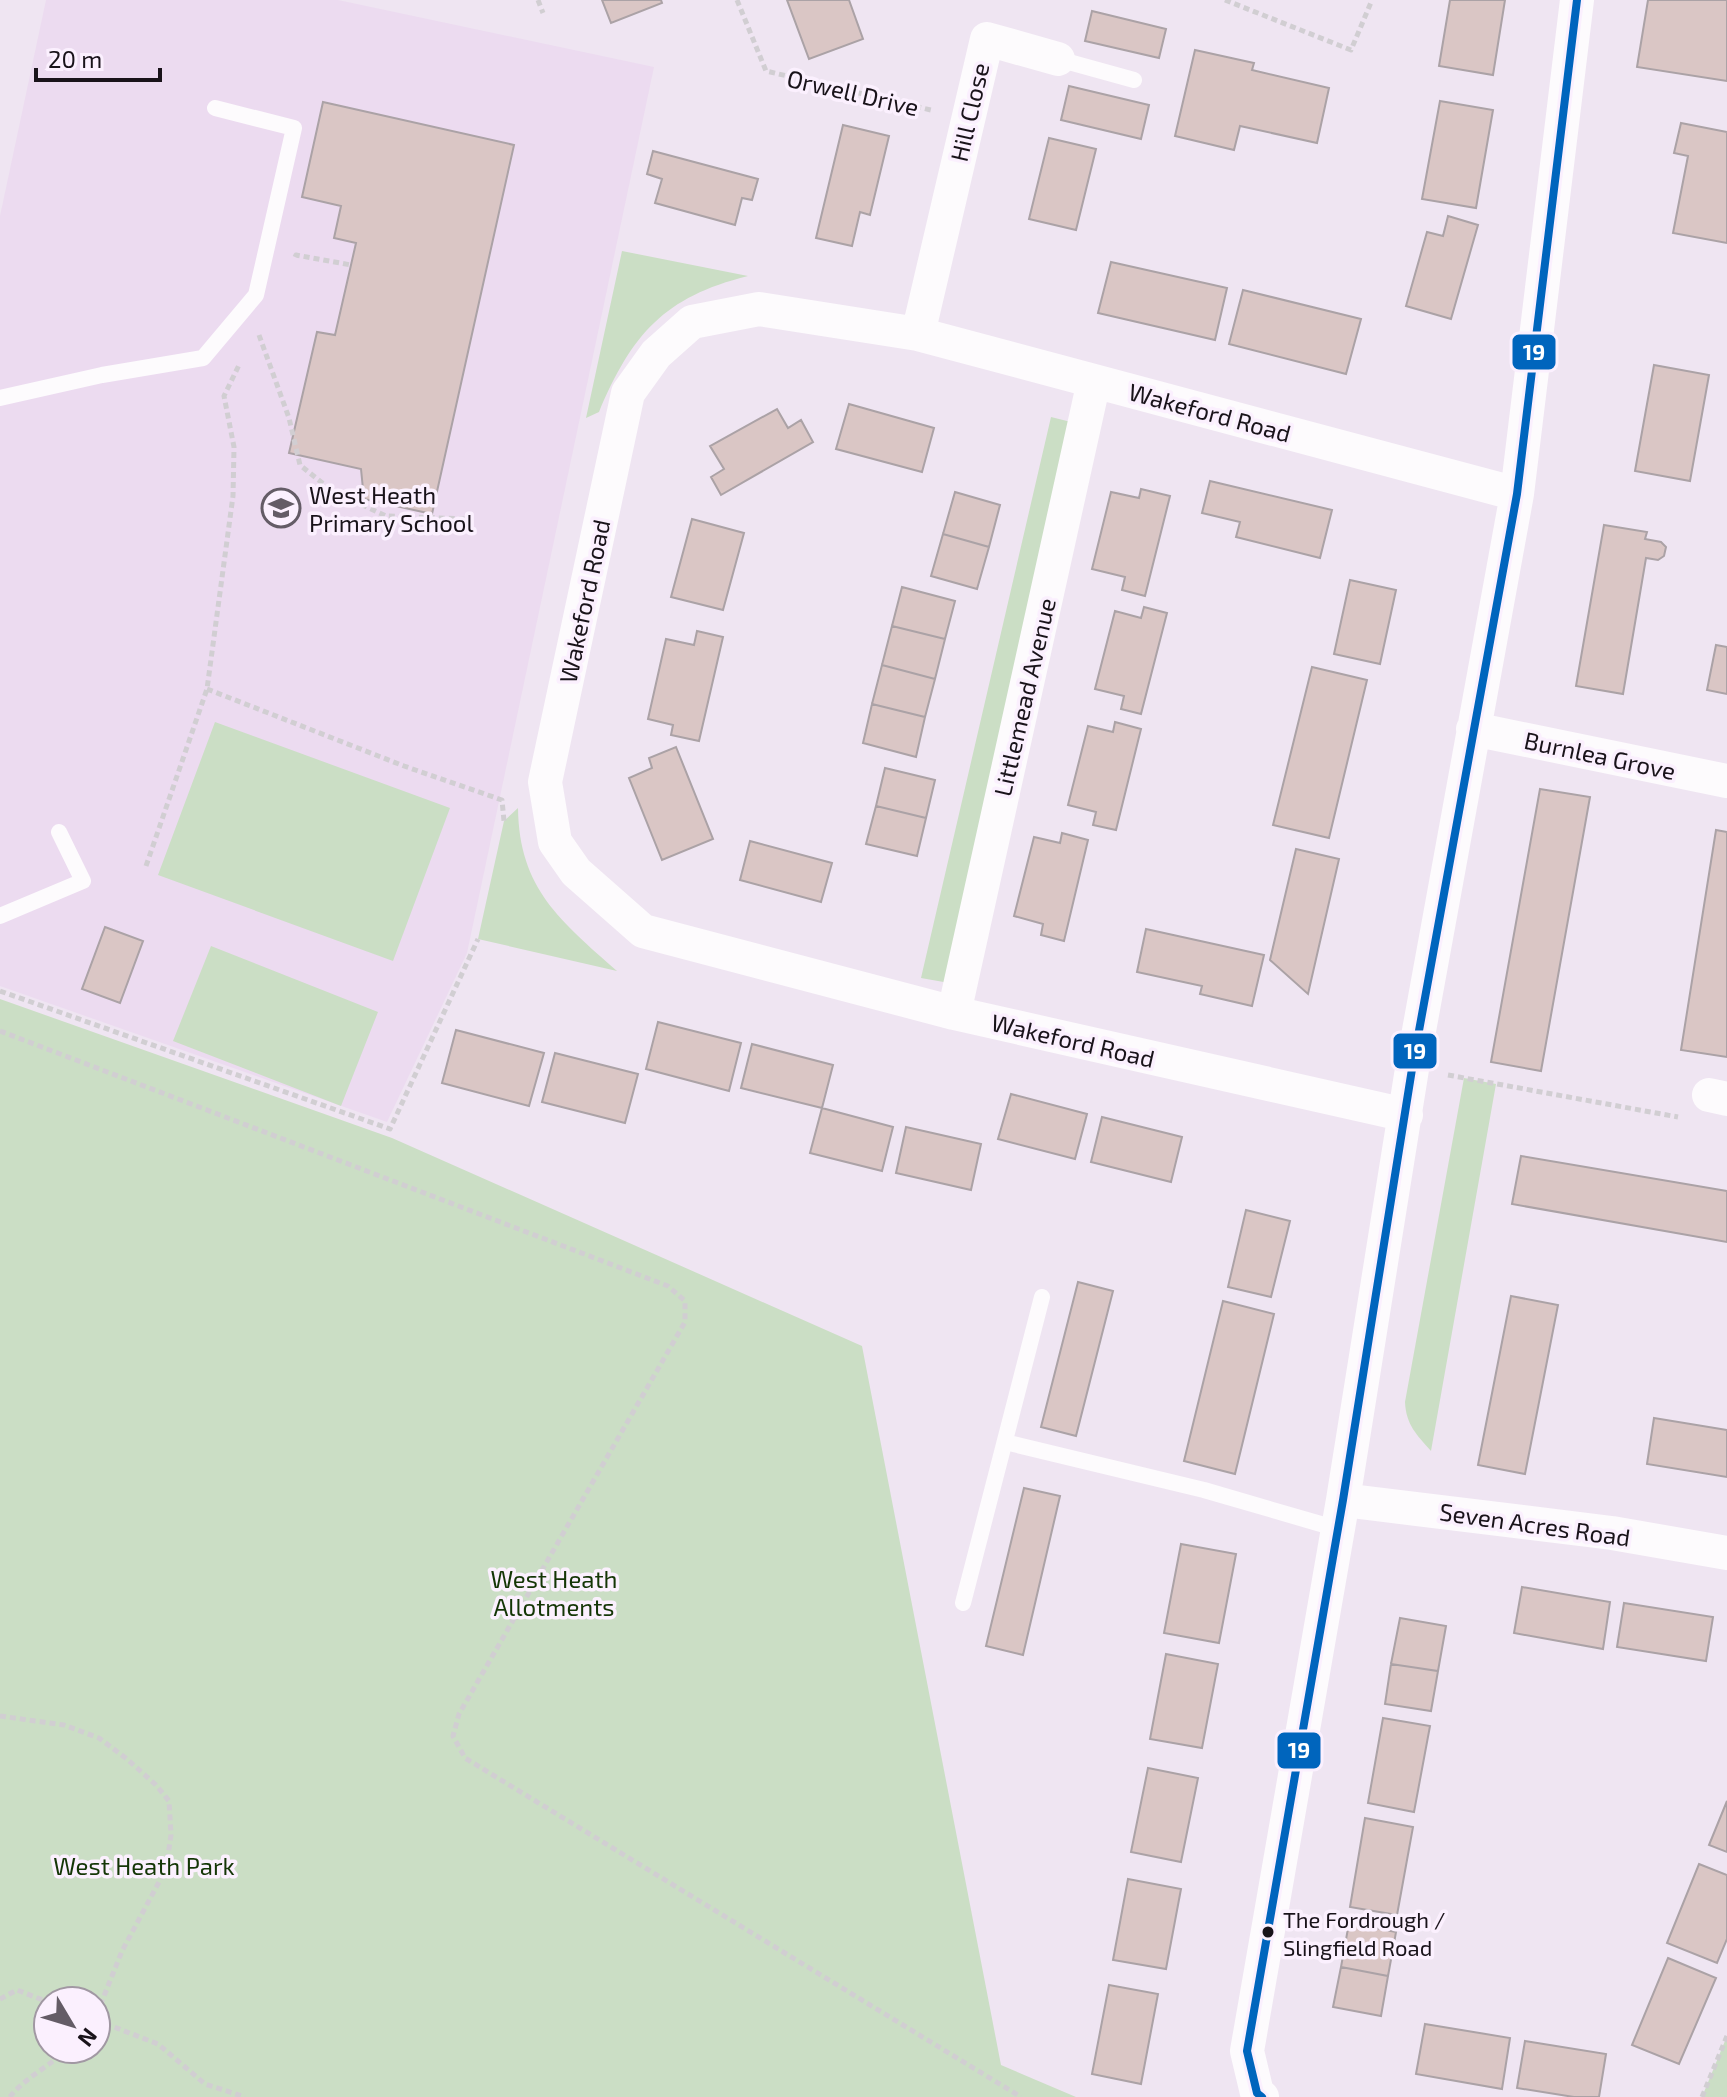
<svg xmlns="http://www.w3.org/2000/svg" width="1727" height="2097" viewBox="0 0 1727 2097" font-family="'Exo 2',sans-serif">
  <rect width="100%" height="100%" fill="#efe5f2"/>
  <path fill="#ecdbf0" d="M46 0H338L654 67 467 953 387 1122 0 986V216Z"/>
  <path fill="#cbdec5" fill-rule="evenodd" d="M622 251 748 276C664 297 632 334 599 412L586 418Z
    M1051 417 1079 424 955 984 921 978Z
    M215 722 450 808 393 961 158 875Z
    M518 808C519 889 561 921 617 971L478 939 504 821Z
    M211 946 378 1012 341 1106 173 1041Z
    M0 999 392 1138 862 1346 1001 2065 1076 2097H0ZM48 2001H96V2049H48Z
    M1464 1078 1496 1084 1431 1451C1417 1435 1406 1425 1405 1402Z
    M1727 2036V2097H1702Z"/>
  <path fill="#dac6c5" stroke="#aba2a6" stroke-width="2" d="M602 0H661L662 3 611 23Z
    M787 0H849L863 39 809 59Z
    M1450 0H1505L1493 75 1439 66Z
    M1648 0H1727V81L1637 67Z
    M1092 11 1166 29 1159 58 1085 41Z
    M1195 50 1254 63 1252 70 1329 88 1317 143 1240 126 1234 150 1175 136Z
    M1069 86 1149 105 1141 139 1061 120Z
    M1440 101 1493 110 1476 208 1422 199Z
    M323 102 514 145 432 514 364 499 361 469 289 453 317 332 335 335 356 243 334 238 341 206 302 197Z
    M1681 123 1727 132V243L1673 233 1688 156 1674 153Z
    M843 125 889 136 870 215 860 212 852 246 816 238Z
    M1049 138 1096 149 1076 230 1029 219Z
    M653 151 758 179 752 200 742 198 735 225 655 203 662 179 647 174Z
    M1448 216 1478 225 1451 319 1406 306 1427 232 1443 236Z
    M1111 262 1227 288 1215 340 1098 313Z
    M1243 290 1361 319 1346 374 1229 344Z
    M1654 365 1709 375 1690 481 1635 471Z
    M849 404 934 428 922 472 836 449Z
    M777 409 788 428 801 420 813 442 721 495 711 477 724 469 710 446Z
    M1210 481 1332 510 1320 558 1236 537 1240 522 1202 513Z
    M1141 489 1170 496 1145 596 1122 590 1125 577 1092 569 1111 492 1139 498Z
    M955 492 1000 505 989 547 943 534Z
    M692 519 744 533 723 610 671 597Z
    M1604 525 1647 532 1645 539 1661 542 1666 547 1664 556 1658 560 1646 558 1623 694 1576 686Z
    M943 534 989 547 977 589 931 576Z
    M1350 580 1396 590 1380 664 1334 654Z
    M902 587 955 601 945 639 892 626Z
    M1144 607 1167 613 1141 714 1121 709 1124 696 1095 689 1115 611 1141 618Z
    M892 626 945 639 935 679 882 665Z
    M697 631 723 637 699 741 671 735 673 725 648 719 666 639 694 645Z
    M1716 645 1727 647V694L1707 690Z
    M882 665 935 679 925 717 872 704Z
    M1312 667 1367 680 1329 838 1273 825Z
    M872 704 925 717 916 757 863 743Z
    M1115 722 1141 729 1116 830 1093 825 1096 812 1068 805 1088 726 1113 732Z
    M676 747 713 839 662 860 629 778 652 768 649 758Z
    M885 768 935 780 926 818 876 806Z
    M1540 789 1590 797 1541 1071 1491 1062Z
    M876 806 926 818 917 856 866 844Z
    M1716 830 1727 832V1057L1681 1050Z
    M1062 833 1088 840 1064 941 1041 935 1043 924 1014 916 1034 837 1060 843Z
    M750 841 832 863 821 902 740 880Z
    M1296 849 1339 859 1308 994 1270 960Z
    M105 927 143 941 120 1003 82 989Z
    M1146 929 1264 955 1252 1006 1200 994 1202 986 1137 972Z
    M658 1022 741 1043 729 1091 646 1069Z
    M456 1030 544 1053 529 1106 442 1083Z
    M752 1044 833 1065 822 1108 741 1088Z
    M555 1053 638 1074 625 1123 542 1102Z
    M1011 1094 1087 1114 1075 1159 998 1139Z
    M822 1108 893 1127 882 1171 810 1153Z
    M1102 1117 1182 1137 1171 1182 1091 1162Z
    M906 1127 981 1144 971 1190 896 1173Z
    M1521 1156 1727 1191V1242L1512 1204Z
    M1246 1210 1290 1221 1271 1297 1228 1287Z
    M1078 1282 1113 1291 1076 1436 1041 1427Z
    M1511 1296 1558 1305 1525 1474 1478 1465Z
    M1223 1301 1274 1314 1235 1474 1184 1461Z
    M1654 1418 1727 1430V1477L1647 1464Z
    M1024 1488 1060 1496 1023 1655 986 1646Z
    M1181 1544 1236 1554 1219 1643 1164 1633Z
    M1522 1587 1610 1602 1603 1649 1514 1633Z
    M1624 1603 1713 1617 1706 1661 1617 1647Z
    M1400 1618 1446 1626 1438 1671 1391 1664Z
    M1166 1654 1218 1664 1202 1748 1150 1739Z
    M1391 1664 1438 1671 1431 1711 1385 1704Z
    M1383 1718 1430 1726 1414 1812 1368 1803Z
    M1148 1768 1198 1778 1181 1862 1131 1852Z
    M1727 1801V1852L1709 1845Z
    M1365 1818 1413 1827 1397 1915 1350 1907Z
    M1699 1864 1727 1875V1939L1717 1963 1667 1943Z
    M1128 1879 1181 1889 1166 1969 1113 1960Z
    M1349 1923 1396 1932 1388 1976 1341 1967Z
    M1668 1958 1716 1978 1679 2064 1632 2045Z
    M1341 1967 1388 1976 1381 2016 1333 2007Z
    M1109 1985 1158 1994 1141 2084 1092 2074Z
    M1425 2024 1510 2038 1502 2089 1416 2074Z
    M1525 2041 1606 2054 1599 2097H1574L1517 2088Z"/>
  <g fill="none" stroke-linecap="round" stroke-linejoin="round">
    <path stroke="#d1ced2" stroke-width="5" stroke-dasharray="6 4" stroke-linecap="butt" d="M538 0 543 13
      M737 0 766 71 931 110
      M1225 0 1351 50 1372 0
      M295 257 296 255 351 265
      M259 335 289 418 300 465 331 490 386 516 468 519
      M207 689 404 766 502 800 504 821
      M146 866 207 689 233 496 234 447 224 396 240 363
      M0 991 390 1129 478 939
      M0 1031 668 1286 685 1301V1322L459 1714 453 1736 465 1758 1021 2097
      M1448 1075 1678 1117
      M0 1716 64 1725 99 1738 127 1759 156 1785 169 1801 171 1835 166 1869 122 1951 96 2016
      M0 1999 17 1990 48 2002
      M96 2020 158 2044 205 2084 245 2097
      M10 2097C21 2081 53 2063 69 2049
      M1702 2097 1727 2036"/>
    <path stroke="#fdfbfd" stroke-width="16" d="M1058 59 1134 80
      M0 398 102 375 203 358 256 295 294 128 215 108
      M0 916 83 881 59 832
      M1005 1442 1204 1490 1338 1529
      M963 1603 1042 1297"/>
    <path stroke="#fdfbfd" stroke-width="34" d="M918 334 987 39 1058 59
      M1473 729 1727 781
      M954 1013 1094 381
      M1709 1095 1727 1099
      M1406 1115 954 1013 643 931 576 872 555 842 545 782 628 393 656 354 692 322 759 309 918 334 1517 494
      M1343 1500 1612 1533 1727 1553
      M1262 2097 1257 2093 1247 2051 1343 1500 1412 1069 1517 494 1577 0"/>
    <defs>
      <path id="bus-1" d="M1262 2097 1257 2093 1247 2051 1343 1500 1412 1069 1517 494 1577 0"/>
    </defs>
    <use href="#bus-1" stroke="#fbf0fe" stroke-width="14"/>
    <use href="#bus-1" stroke="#0065bd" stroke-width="8"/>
  </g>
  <defs>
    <symbol id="school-ring" viewBox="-11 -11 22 22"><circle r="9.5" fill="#fbf0fe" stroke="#645c66" stroke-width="1.5"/><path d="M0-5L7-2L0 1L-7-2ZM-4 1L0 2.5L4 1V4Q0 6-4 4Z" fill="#645c66"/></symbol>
  </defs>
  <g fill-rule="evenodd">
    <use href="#school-ring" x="259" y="486" width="44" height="44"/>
  </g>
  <circle fill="#19131a" stroke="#fbf0fe" stroke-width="3" cx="1268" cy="1932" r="7"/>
  <g text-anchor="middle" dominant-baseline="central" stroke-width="7" stroke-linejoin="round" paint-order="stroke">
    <g font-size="22" fill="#19131a" stroke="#fbf0fe" text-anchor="start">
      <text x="1283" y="1919">The Fordrough /<tspan x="1283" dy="28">Slingfield Road</tspan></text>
    </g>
    <g font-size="24" fill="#19131a" stroke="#fbf0fe">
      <text transform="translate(853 92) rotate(13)">Orwell Drive</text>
      <text transform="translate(969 112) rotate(-77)">Hill Close</text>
      <text transform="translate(1210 412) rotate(15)">Wakeford Road</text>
      <text transform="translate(584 601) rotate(-78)">Wakeford Road</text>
      <text transform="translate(1024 697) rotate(-77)">Littlemead Avenue</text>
      <text transform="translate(1600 755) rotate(12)">Burnlea Grove</text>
      <text transform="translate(1073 1040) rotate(13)">Wakeford Road</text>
      <text transform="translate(1535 1524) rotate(8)">Seven Acres Road</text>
    </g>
    <g font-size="24" fill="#19131a" stroke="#fbf0fe" text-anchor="start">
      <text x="309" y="494">West Heath<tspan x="309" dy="28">Primary School</tspan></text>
    </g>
    <g font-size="24" fill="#143606" stroke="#fbf0fe">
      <text x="554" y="1578">West Heath<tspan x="554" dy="28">Allotments</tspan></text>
      <text x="144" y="1865">West Heath Park</text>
    </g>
  </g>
  <g stroke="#fbf0fe" stroke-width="3">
    <rect x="1511" y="333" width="46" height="38" rx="8" fill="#0065bd"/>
    <rect x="1392" y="1032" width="46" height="38" rx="8" fill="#0065bd"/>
    <rect x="1276" y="1731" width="46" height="39" rx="8" fill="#0065bd"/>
  </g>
  <g font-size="22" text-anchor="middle" font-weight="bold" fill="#fff">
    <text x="1534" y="360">19</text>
    <text x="1415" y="1059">19</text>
    <text x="1299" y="1758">19</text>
  </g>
  <g transform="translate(72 2025) rotate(128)"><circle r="38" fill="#fbf0fe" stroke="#a198a3" stroke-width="2"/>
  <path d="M0-6L14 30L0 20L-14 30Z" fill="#645c66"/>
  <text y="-12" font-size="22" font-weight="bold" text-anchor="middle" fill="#19131a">N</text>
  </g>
  <path d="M36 68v12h124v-12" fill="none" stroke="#19131a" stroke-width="4"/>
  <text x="48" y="68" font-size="24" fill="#19131a" stroke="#fbf0fe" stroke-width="6" paint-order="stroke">20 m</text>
</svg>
